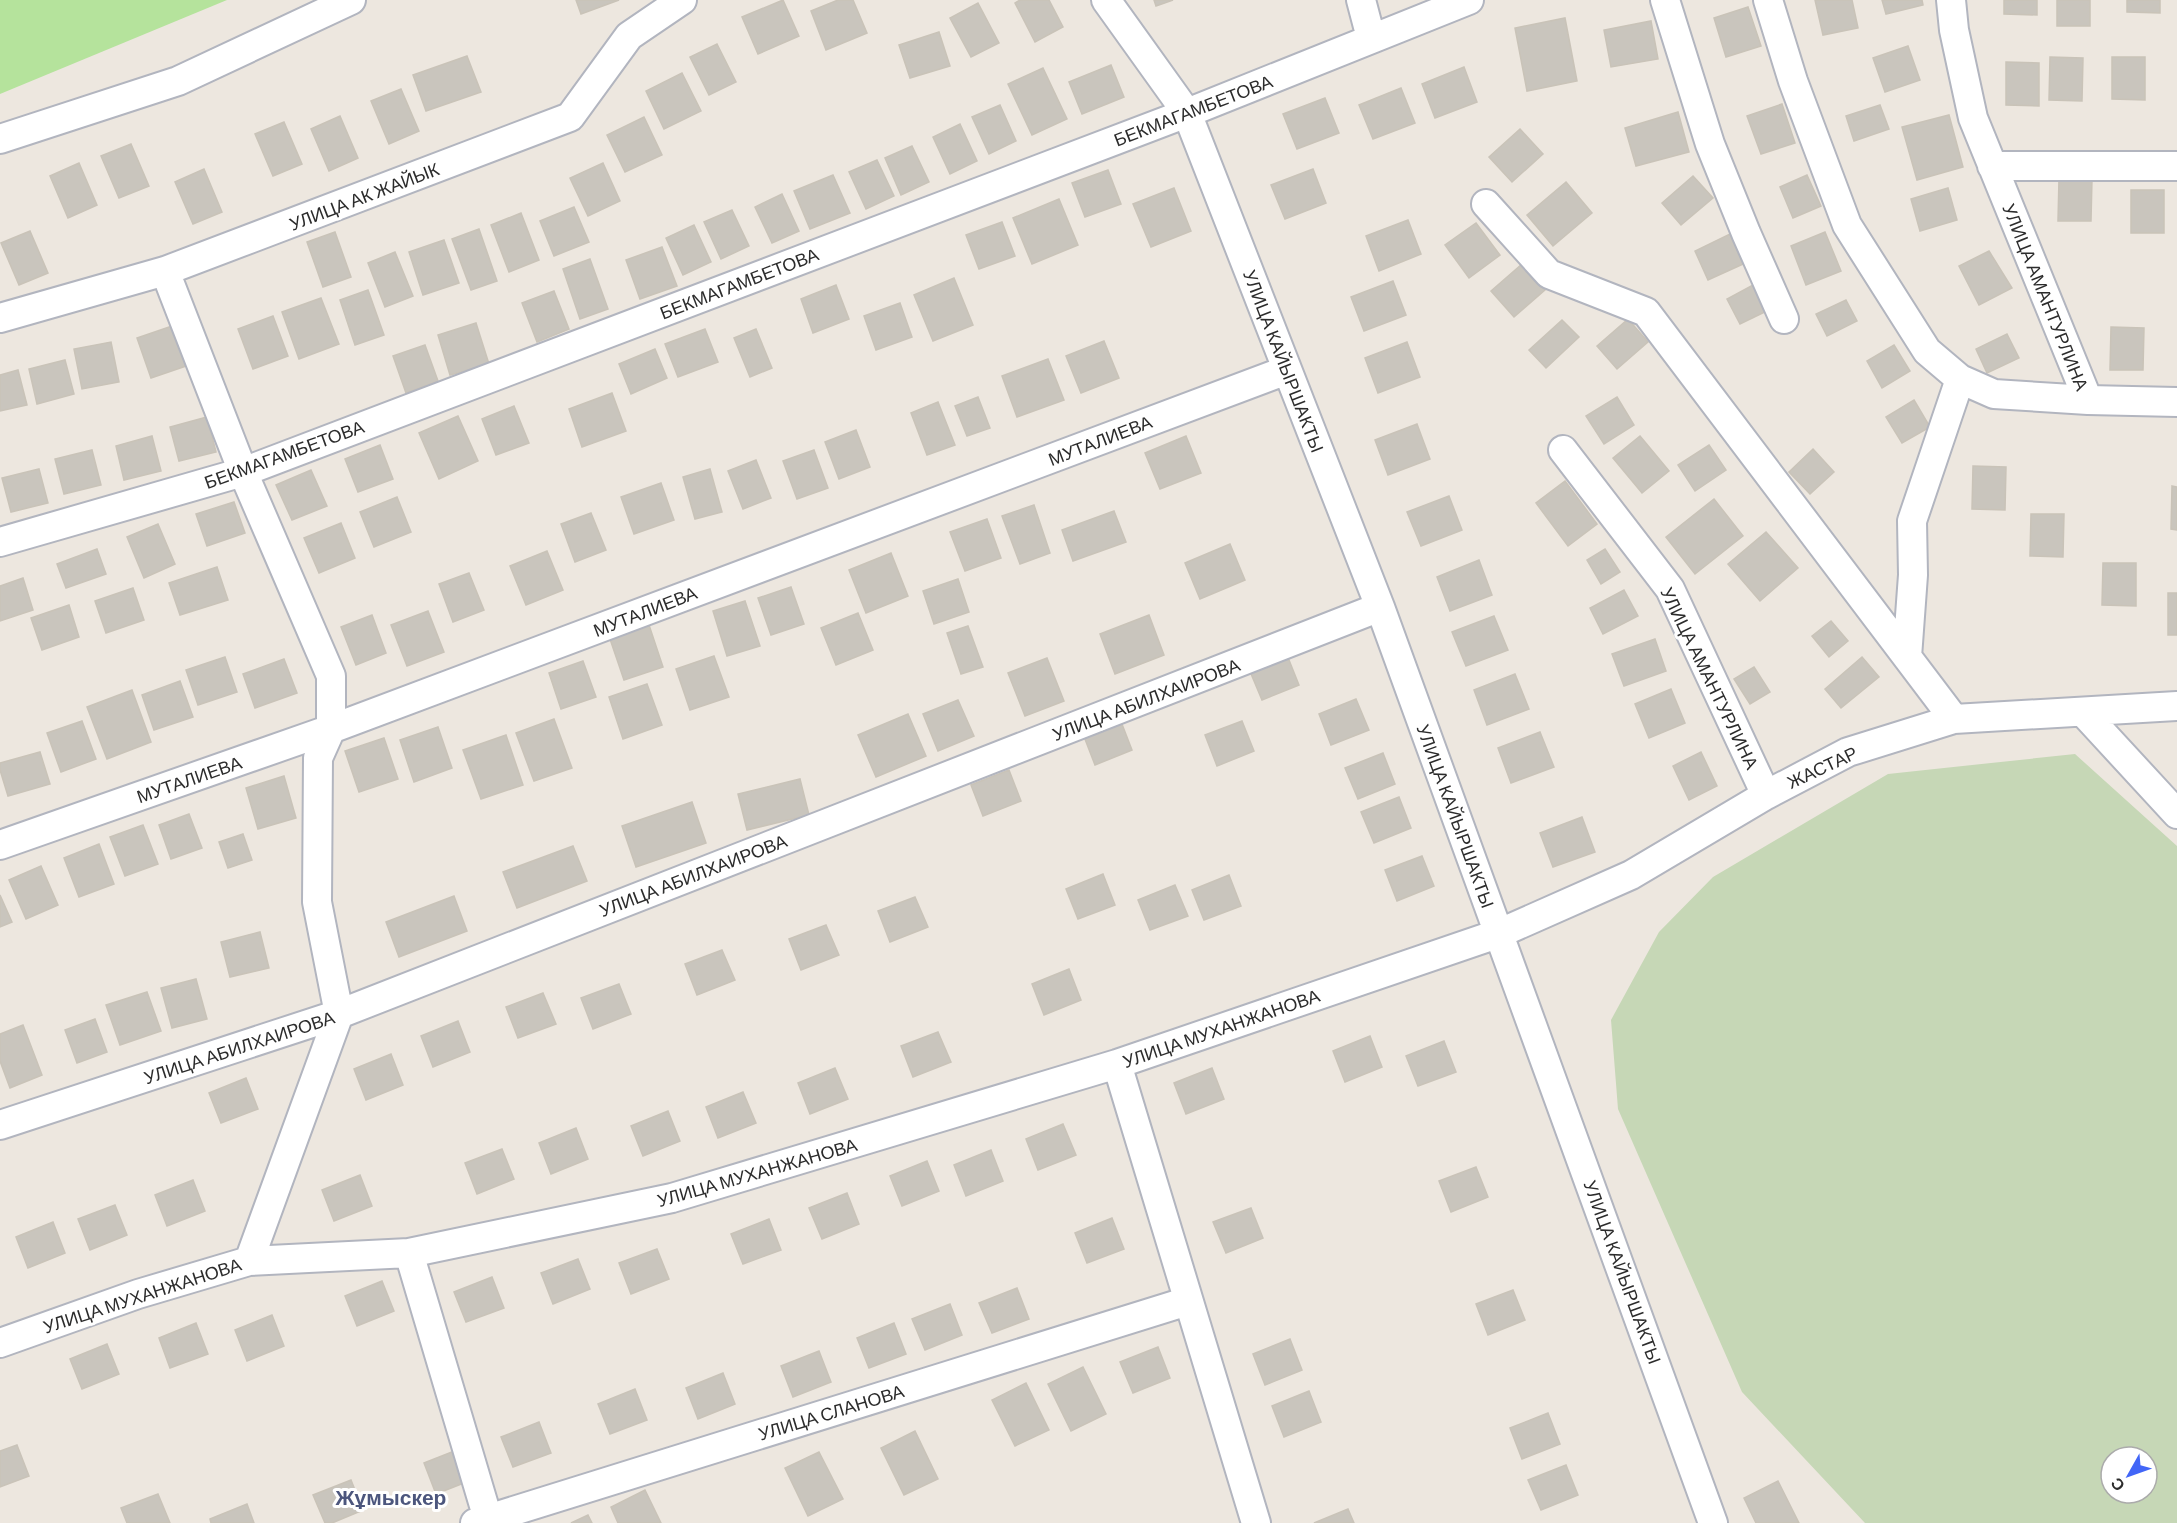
<svg xmlns="http://www.w3.org/2000/svg" width="2177" height="1523" viewBox="0 0 2177 1523" font-family="Barlow,sans-serif">
  <rect width="100%" height="100%" fill="#ede7df"/>
  <path fill="#b5e39c" d="M0 0H227L0 94Z"/>
  <path fill="#c6d7b6" fill-rule="evenodd" d="M2075 754 2177 846V1523H1865L1742 1392 1618 1109 1611 1020 1659 932 1713 877 1888 774ZM2111 1457H2147V1493H2111Z"/>
  <path fill="#c9c5bd" stroke="#c9c3b8" stroke-width="1.5" d="M576 0H619L581 14Z
    M783 0 799 36 758 54 742 17Z
    M838 0H853L867 33 826 50 811 11Z
    M1020 0H1049L1063 27 1035 42 1015 3Z
    M1154 0H1173L1156 6Z
    M1815 0H1852L1858 28 1823 35Z
    M1882 0H1922L1923 5 1886 14Z
    M2004 0H2037V15L2004 14Z
    M2057 0H2090V26H2057Z
    M2127 0H2160V13L2127 12Z
    M978 3 999 43 971 57 950 18Z
    M1748 7 1761 46 1726 57 1714 18Z
    M1565 18 1577 81 1527 91 1515 28Z
    M1651 21 1658 59 1611 67 1604 30Z
    M939 32 950 66 910 78 899 45Z
    M717 44 736 82 709 95 690 57Z
    M1908 46 1920 80 1885 92 1873 58Z
    M467 56 481 92 426 111 413 75Z
    M2050 57 2083 58 2082 101 2049 100Z
    M2112 57H2145V100L2112 99Z
    M2006 62 2039 63V106L2006 105Z
    M1111 65 1124 97 1082 114 1069 82Z
    M1464 67 1477 102 1435 118 1422 84Z
    M1043 68 1067 119 1032 135 1008 84Z
    M682 73 701 111 664 129 646 91Z
    M1401 88 1415 123 1373 139 1359 105Z
    M401 89 419 131 389 144 371 101Z
    M1325 98 1339 133 1297 149 1283 114Z
    M1782 104 1795 143 1761 154 1747 116Z
    M1000 105 1016 141 989 154 972 117Z
    M1880 105 1889 129 1854 141 1846 116Z
    M1678 112 1689 152 1636 166 1625 128Z
    M1949 115 1963 167 1917 180 1902 127Z
    M340 116 358 158 329 171 311 129Z
    M644 117 662 155 625 172 607 135Z
    M284 122 302 164 273 176 255 134Z
    M960 124 977 161 950 174 933 137Z
    M1520 129 1543 154 1512 182 1489 157Z
    M131 144 149 186 119 198 101 156Z
    M912 146 929 182 901 195 885 158Z
    M877 160 894 196 866 209 849 172Z
    M79 163 97 205 68 218 50 176Z
    M603 163 620 201 588 216 570 178Z
    M204 169 222 212 193 224 175 182Z
    M1313 169 1326 203 1285 219 1271 185Z
    M1108 170 1121 204 1085 217 1072 183Z
    M833 175 850 213 810 229 794 191Z
    M1807 175 1821 206 1793 218 1780 187Z
    M1693 176 1713 198 1681 225 1662 203Z
    M2059 178 2092 179 2091 221H2058Z
    M1566 182 1592 213 1553 246 1527 215Z
    M1174 188 1191 231 1151 247 1133 204Z
    M1948 188 1957 220 1920 231 1911 199Z
    M2131 190H2164V233H2131Z
    M782 194 799 231 772 243 755 207Z
    M1059 199 1078 245 1032 264 1013 218Z
    M574 207 589 242 554 256 540 221Z
    M732 210 749 246 721 259 704 222Z
    M521 213 539 260 509 272 491 225Z
    M1408 220 1421 254 1379 271 1366 236Z
    M1002 222 1015 256 979 269 966 235Z
    M1476 223 1500 255 1469 278 1445 245Z
    M694 225 711 262 683 275 666 238Z
    M479 229 497 281 471 290 452 239Z
    M30 231 48 273 19 285 1 243Z
    M335 232 351 277 323 287 307 242Z
    M1825 232 1841 271 1806 285 1791 246Z
    M1730 234 1743 264 1708 280 1695 251Z
    M444 240 459 283 423 295 409 252Z
    M662 247 677 286 640 299 626 260Z
    M1989 251 2012 288 1979 305 1959 266Z
    M395 252 413 296 385 307 368 263Z
    M590 259 608 309 580 319 563 269Z
    M1522 264 1545 290 1514 317 1491 291Z
    M954 278 973 325 933 341 914 295Z
    M1393 281 1406 315 1364 331 1351 297Z
    M836 285 849 319 813 333 801 299Z
    M1753 285 1767 311 1740 324 1727 299Z
    M368 290 384 335 355 345 340 300Z
    M554 291 569 329 537 342 522 303Z
    M321 298 339 344 299 359 282 312Z
    M1846 300 1857 321 1827 336 1816 314Z
    M900 303 912 337 876 350 864 316Z
    M273 316 288 356 253 369 238 329Z
    M1628 319 1648 342 1617 369 1597 346Z
    M1562 320 1579 337 1546 368 1529 350Z
    M476 323 489 364 450 375 438 335Z
    M178 324 192 364 151 378 137 338Z
    M2111 327 2144 328 2143 370H2110Z
    M705 329 718 362 678 377 665 344Z
    M756 329 772 368 750 377 734 338Z
    M2007 334 2019 358 1987 373 1976 349Z
    M1104 341 1119 378 1081 393 1066 356Z
    M111 342 119 382 82 389 74 349Z
    M1407 342 1420 377 1378 393 1365 358Z
    M425 345 438 381 406 393 393 356Z
    M1894 345 1910 371 1882 388 1867 361Z
    M655 349 667 378 631 394 619 364Z
    M1048 359 1064 400 1017 417 1002 376Z
    M65 360 74 394 37 404 29 369Z
    M18 370 27 405 0 411V375Z
    M612 393 626 431 582 447 569 409Z
    M978 397 990 428 967 436 955 406Z
    M1617 397 1634 425 1604 444 1586 416Z
    M1914 400 1930 427 1902 443 1886 417Z
    M938 402 955 445 927 455 911 413Z
    M514 406 529 443 496 455 482 419Z
    M458 416 478 461 439 479 419 433Z
    M207 417 216 452 179 461 170 427Z
    M1417 424 1430 459 1388 475 1375 440Z
    M856 430 870 467 839 479 825 442Z
    M152 436 161 471 124 480 116 446Z
    M1186 436 1201 473 1160 489 1145 453Z
    M1640 436 1669 471 1642 493 1613 458Z
    M380 445 393 479 358 492 345 459Z
    M1709 445 1726 470 1695 491 1678 465Z
    M1813 449 1834 472 1810 494 1789 472Z
    M92 450 101 485 64 494 55 459Z
    M814 450 828 488 797 499 783 461Z
    M756 460 771 498 743 509 728 471Z
    M1973 466 2006 467 2005 510 1972 509Z
    M39 469 48 503 11 512 2 478Z
    M710 469 722 512 695 519 683 477Z
    M311 470 327 506 292 520 276 485Z
    M1565 481 1597 524 1568 546 1536 503Z
    M661 483 674 520 634 534 621 497Z
    M2172 486 2177 487V530L2171 529Z
    M1449 496 1462 530 1421 546 1407 512Z
    M397 497 411 532 374 547 360 512Z
    M1714 499 1743 536 1695 574 1666 537Z
    M234 502 245 533 207 546 196 514Z
    M1034 505 1050 553 1020 564 1002 516Z
    M1114 511 1126 542 1073 561 1062 530Z
    M591 513 606 550 575 562 561 524Z
    M2031 514H2064L2063 557 2030 556Z
    M987 519 1001 558 965 571 950 532Z
    M341 523 355 558 319 573 304 538Z
    M158 524 175 564 144 578 127 537Z
    M1766 532 1798 568 1760 601 1728 564Z
    M1230 544 1245 580 1200 599 1185 563Z
    M97 549 106 574 66 588 57 564Z
    M1605 549 1620 572 1601 584 1587 560Z
    M547 551 563 590 526 605 510 566Z
    M891 553 908 596 866 613 849 570Z
    M1479 560 1492 595 1450 611 1437 577Z
    M2103 563H2136V606L2102 605Z
    M217 567 228 600 180 615 169 583Z
    M469 573 484 610 453 622 439 584Z
    M23 578 33 610 0 621V586Z
    M958 579 969 612 934 624 923 591Z
    M791 587 804 624 771 635 758 598Z
    M133 588 144 620 106 633 95 601Z
    M1624 590 1638 616 1603 634 1590 608Z
    M2168 593H2177V635H2168Z
    M745 601 760 646 727 656 713 611Z
    M69 605 79 637 42 650 31 618Z
    M428 611 444 652 407 666 391 625Z
    M858 613 873 650 836 665 821 628Z
    M372 615 386 653 356 665 341 627Z
    M1149 615 1164 655 1115 674 1100 634Z
    M1494 616 1508 650 1466 666 1452 632Z
    M1831 621 1848 641 1829 657 1812 636Z
    M649 625 663 667 624 680 610 639Z
    M968 626 983 667 961 674 947 633Z
    M1655 639 1666 671 1624 686 1612 654Z
    M1287 655 1299 685 1262 700 1249 669Z
    M714 656 729 697 690 710 676 669Z
    M225 657 237 692 198 705 186 670Z
    M1862 657 1879 677 1841 708 1825 689Z
    M1047 658 1064 701 1025 716 1008 673Z
    M284 659 297 693 255 708 243 674Z
    M583 661 596 697 561 709 549 673Z
    M1754 667 1770 692 1750 704 1734 679Z
    M1515 674 1529 709 1487 725 1474 690Z
    M180 681 193 717 154 730 142 695Z
    M647 684 662 725 623 739 609 697Z
    M1671 689 1685 723 1649 738 1635 704Z
    M132 690 151 742 107 759 87 707Z
    M1356 699 1369 730 1331 745 1319 714Z
    M958 700 974 736 938 751 923 714Z
    M908 714 926 756 876 777 858 735Z
    M554 719 572 768 534 781 516 733Z
    M1120 719 1132 750 1095 765 1083 734Z
    M82 721 96 759 61 772 47 733Z
    M1242 721 1254 751 1217 766 1205 735Z
    M438 727 452 768 414 782 400 740Z
    M1540 732 1554 767 1511 783 1498 748Z
    M506 735 523 785 481 799 463 750Z
    M384 738 398 779 359 792 345 751Z
    M40 752 50 784 8 796 0 770V763Z
    M1701 752 1717 786 1689 800 1673 766Z
    M1383 753 1395 784 1358 799 1345 768Z
    M1009 770 1021 801 983 816 971 785Z
    M284 776 296 818 258 829 246 788Z
    M800 779 809 815 747 830 738 794Z
    M1399 797 1411 828 1374 843 1361 812Z
    M692 802 706 843 636 867 622 826Z
    M189 814 202 848 171 859 159 825Z
    M1582 817 1595 852 1553 867 1540 833Z
    M143 825 158 864 125 876 110 837Z
    M243 834 252 860 228 868 219 842Z
    M99 844 114 884 79 897 64 858Z
    M573 846 587 881 517 908 503 872Z
    M1422 856 1434 886 1397 901 1385 870Z
    M41 866 58 905 26 919 9 880Z
    M1103 874 1115 905 1078 919 1066 889Z
    M1229 875 1241 906 1204 920 1192 890Z
    M1175 885 1188 916 1150 930 1138 900Z
    M0 895 12 922 0 927Z
    M454 896 467 931 399 957 386 922Z
    M915 897 928 927 890 942 878 911Z
    M826 925 839 955 801 970 789 939Z
    M260 932 269 968 230 977 221 942Z
    M722 950 735 980 697 995 685 964Z
    M1069 969 1081 1000 1044 1015 1032 984Z
    M196 979 207 1019 172 1028 161 988Z
    M619 984 631 1014 593 1029 581 998Z
    M147 992 161 1031 120 1045 106 1005Z
    M543 993 556 1024 518 1038 506 1007Z
    M95 1019 107 1052 77 1063 65 1030Z
    M458 1021 470 1052 433 1067 421 1036Z
    M23 1025 42 1075 10 1088 0 1061V1034Z
    M938 1032 951 1062 913 1077 901 1046Z
    M1370 1036 1382 1067 1345 1082 1333 1051Z
    M1444 1041 1456 1072 1418 1086 1406 1056Z
    M391 1054 403 1085 366 1100 354 1069Z
    M835 1068 848 1099 810 1114 798 1083Z
    M1212 1068 1224 1099 1186 1114 1174 1083Z
    M246 1078 258 1109 221 1123 209 1093Z
    M743 1092 756 1123 718 1138 706 1107Z
    M668 1111 680 1141 643 1156 631 1126Z
    M1063 1124 1076 1155 1038 1170 1026 1139Z
    M576 1128 588 1159 551 1174 539 1143Z
    M502 1149 514 1179 477 1194 465 1163Z
    M991 1150 1003 1181 966 1196 954 1165Z
    M927 1161 939 1191 902 1206 890 1176Z
    M1476 1167 1488 1197 1451 1212 1439 1181Z
    M360 1175 372 1206 334 1221 322 1190Z
    M193 1180 205 1211 167 1226 155 1195Z
    M847 1193 859 1224 822 1239 809 1208Z
    M115 1205 127 1235 90 1250 78 1219Z
    M1251 1208 1263 1238 1226 1253 1213 1222Z
    M1112 1218 1124 1249 1087 1263 1075 1233Z
    M769 1219 781 1250 743 1264 731 1234Z
    M53 1222 65 1253 28 1268 16 1237Z
    M657 1249 669 1279 631 1294 619 1263Z
    M578 1259 590 1289 553 1304 541 1273Z
    M492 1277 504 1308 466 1322 454 1292Z
    M382 1281 394 1311 357 1326 345 1296Z
    M1017 1288 1029 1319 992 1333 979 1303Z
    M1513 1290 1525 1320 1488 1335 1476 1304Z
    M950 1304 962 1335 925 1350 912 1319Z
    M272 1315 284 1346 247 1361 235 1330Z
    M196 1323 208 1354 170 1368 159 1338Z
    M894 1323 906 1354 869 1368 857 1338Z
    M1290 1339 1302 1370 1265 1385 1253 1354Z
    M107 1344 119 1374 82 1389 70 1359Z
    M1158 1347 1170 1378 1133 1393 1120 1362Z
    M819 1351 831 1382 793 1397 781 1366Z
    M1083 1367 1106 1414 1071 1431 1048 1384Z
    M723 1373 735 1404 698 1419 686 1388Z
    M1026 1383 1049 1430 1015 1446 992 1400Z
    M635 1389 647 1420 610 1434 598 1404Z
    M1309 1391 1321 1422 1284 1437 1272 1406Z
    M1548 1413 1560 1444 1522 1459 1510 1428Z
    M539 1422 551 1453 513 1467 501 1437Z
    M915 1431 938 1479 904 1495 881 1448Z
    M17 1445 29 1476 0 1487V1451Z
    M462 1448 474 1479 436 1494 424 1463Z
    M819 1452 843 1499 808 1516 785 1468Z
    M1566 1465 1578 1495 1541 1510 1528 1480Z
    M351 1480 363 1510 332 1523H325L313 1495Z
    M1778 1481 1799 1523H1756L1744 1498Z
    M645 1490 661 1523H618L611 1507Z
    M158 1494 170 1523H127L121 1508Z
    M247 1504 254 1523H211L210 1519Z
    M1348 1509 1354 1523H1314Z
    M588 1515 592 1523H571Z"/>
  <g fill="none" stroke-linecap="round" stroke-linejoin="round">
    <defs>
      <path id="minor" d="M1106 0 1187 113 1380 607 1713 1523
        M1361 0 1371 38
        M1665 0 1710 144 1746 233 1784 319
        M1768 0 1793 81 1847 225 1927 351 1960 379 1994 394 2088 400 2177 402
        M1951 0 1954 30 1973 118 2088 400
        M0 139 178 81 351 0
        M1992 166H2177
        M1486 204 1549 274 1646 312 1954 719
        M165 271 243 472 331 676V729L318 758 317 902 339 1014 249 1261
        M0 318 165 271 570 117 629 36 682 0
        M1563 450 1670 589 1766 795
        M0 542 243 472 1187 113 1469 0
        M1907 657 1913 575 1912 521 1960 379
        M2083 712 2177 814
        M0 845 331 729 1287 370
        M1117 1064 1256 1523
        M0 1125 339 1014 1380 607
        M409 1253 488 1519
        M0 1343 138 1294 249 1261 409 1253 672 1198 1117 1064 1500 933 1631 875 1766 795 1848 752 1954 719 2177 706
        M475 1523 1188 1301"/>
    </defs>
    <use href="#minor" stroke="#b2b5bf" stroke-width="32"/>
    <use href="#minor" stroke="#fff" stroke-width="28"/>
  </g>
  <g text-anchor="middle" dominant-baseline="central" stroke-width="6" stroke-linejoin="round" paint-order="stroke">
    <g font-size="18" fill="#2c2c2c" stroke="#fff">
      <text transform="translate(1193 110) rotate(-21)">БЕКМАГАМБЕТОВА</text>
      <text transform="translate(364 196) rotate(-21)">УЛИЦА АК ЖАЙЫК</text>
      <text transform="translate(739 283) rotate(-21)">БЕКМАГАМБЕТОВА</text>
      <text transform="translate(2046 297) rotate(68)">УЛИЦА АМАНТУРЛИНА</text>
      <text transform="translate(1284 361) rotate(69)">УЛИЦА КАЙЫРШАКТЫ</text>
      <text transform="translate(1100 440) rotate(-21)">МУТАЛИЕВА</text>
      <text transform="translate(284 454) rotate(-20)">БЕКМАГАМБЕТОВА</text>
      <text transform="translate(645 611) rotate(-21)">МУТАЛИЕВА</text>
      <text transform="translate(1710 678) rotate(64)">УЛИЦА АМАНТУРЛИНА</text>
      <text transform="translate(1146 699) rotate(-21)">УЛИЦА АБИЛХАИРОВА</text>
      <text transform="translate(1822 767) rotate(-25)">ЖАСТАР</text>
      <text transform="translate(189 779) rotate(-19)">МУТАЛИЕВА</text>
      <text transform="translate(1456 816) rotate(70)">УЛИЦА КАЙЫРШАКТЫ</text>
      <text transform="translate(693 875) rotate(-21)">УЛИЦА АБИЛХАИРОВА</text>
      <text transform="translate(1221 1028) rotate(-19)">УЛИЦА МУХАНЖАНОВА</text>
      <text transform="translate(239 1047) rotate(-18)">УЛИЦА АБИЛХАИРОВА</text>
      <text transform="translate(757 1172) rotate(-16)">УЛИЦА МУХАНЖАНОВА</text>
      <text transform="translate(1623 1272) rotate(70)">УЛИЦА КАЙЫРШАКТЫ</text>
      <text transform="translate(142 1295) rotate(-18)">УЛИЦА МУХАНЖАНОВА</text>
      <text transform="translate(831 1412) rotate(-17)">УЛИЦА СЛАНОВА</text>
    </g>
    <g font-size="21" font-weight="bold" fill="#4c567d" stroke="#fff">
      <text x="391" y="1496">Жұмыскер</text>
    </g>
  </g>
  <g transform="translate(2129 1475) rotate(230)"><circle r="28" fill="#ffffff" stroke="#ababab" stroke-width="1.5"/>
  <path d="M0-4.5L10 22L0 15L-10 22Z" fill="#4266f7"/>
  <text y="-9" font-size="16" font-weight="bold" text-anchor="middle" fill="#2c2c2c">С</text>
  </g>
</svg>
